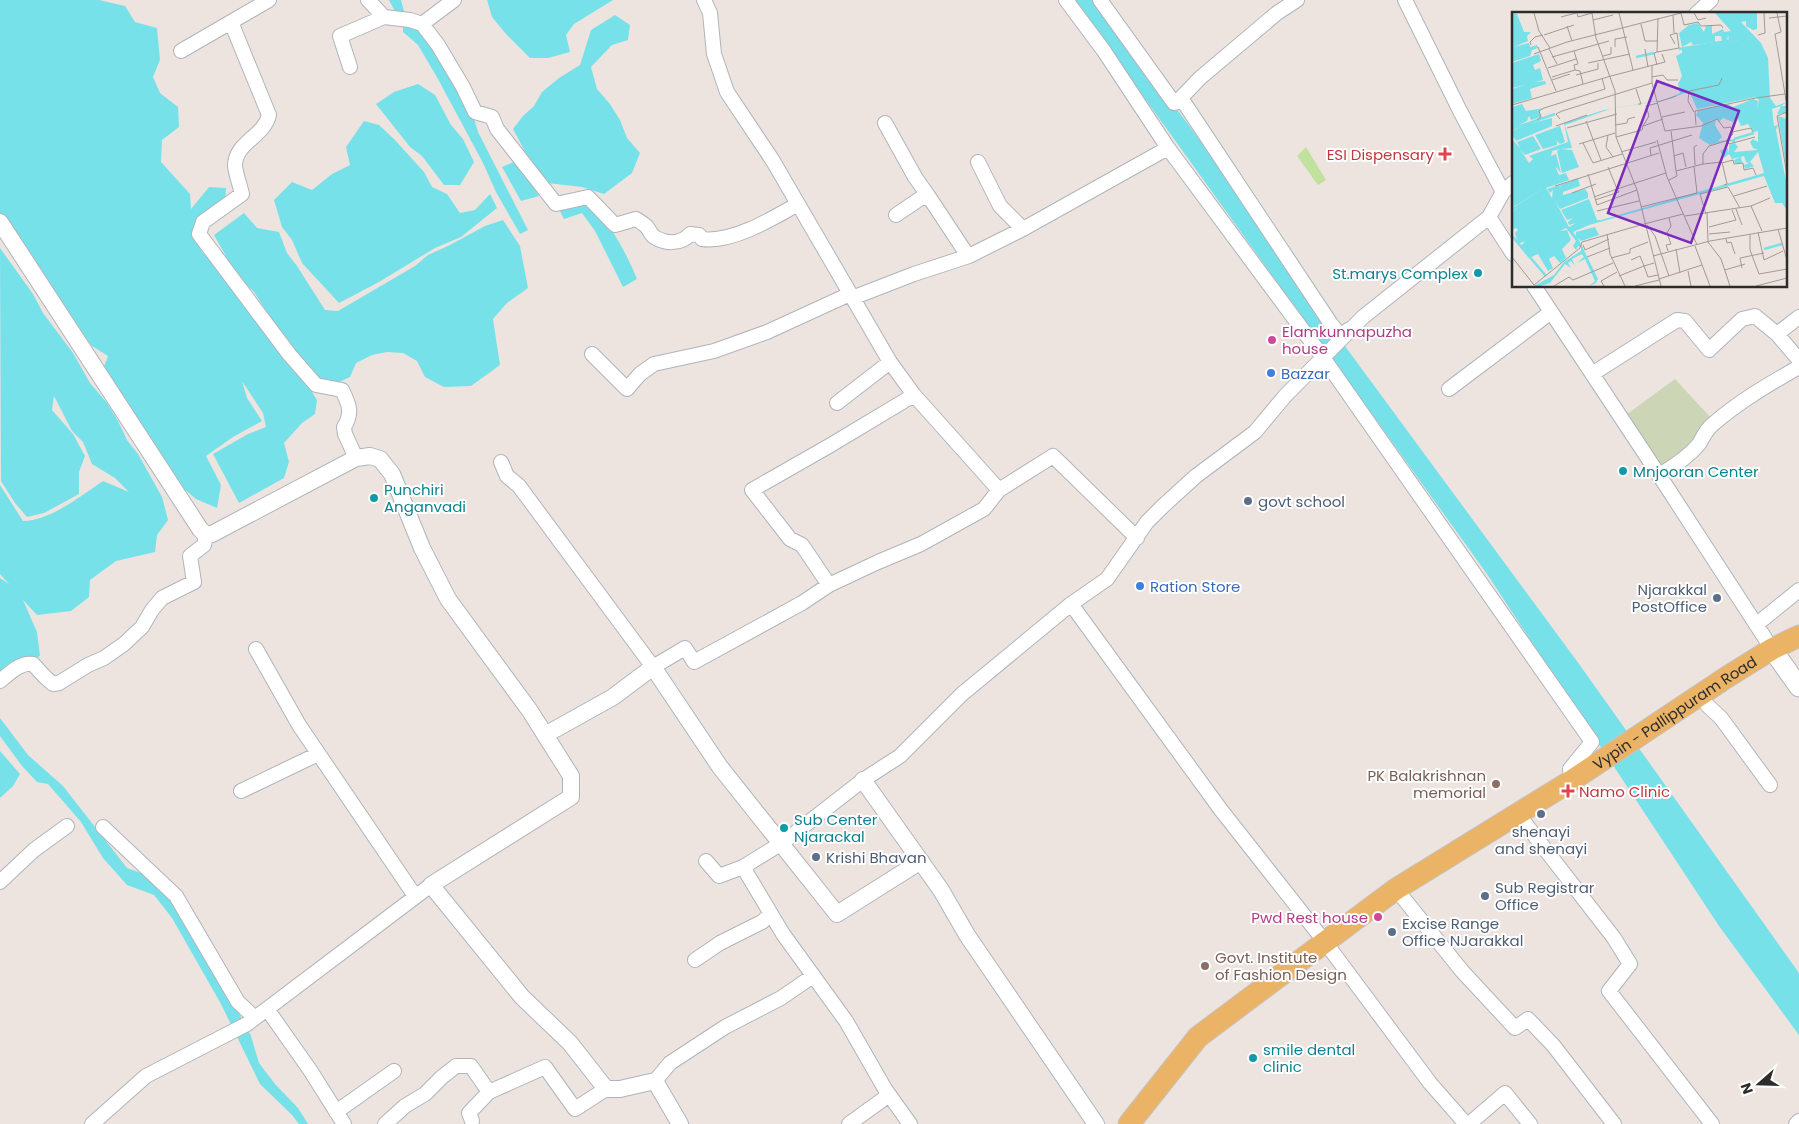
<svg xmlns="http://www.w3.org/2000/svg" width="1799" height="1124" viewBox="0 0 1799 1124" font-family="Poppins,sans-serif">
  <rect width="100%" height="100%" fill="#ede4df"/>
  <path fill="#c1e19e" d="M1306 147 1326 180 1318 185 1297 156Z"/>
  <path fill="#ccd6b7" d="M1675 379 1712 419 1688 453 1663 470 1626 415Z"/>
  <path fill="#77e1ea" d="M0 0H99L125 6 135 22 157 28 160 60 153 77 160 93 178 107 179 127 162 140 161 162 190 194 191 209 209 187 226 188 225 206 194 235 202 252 213 263 302 376 317 400 315 414 302 423 284 443 289 462 284 478 239 503 213 454 248 434 266 427 263 413 242 381 247 398 262 421 233 437 206 456 221 485 217 508 196 499 183 488 103 369 108 356 92 346 0 217Z
    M389 0H401L407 22 433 39 471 108 478 132 528 230 520 234 496 192 483 163 438 79 418 45 403 32V27Z
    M487 0H613L574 24 566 35 570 52 548 58H530L506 34 492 17Z
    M1074 0H1095L1244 199 1314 304 1579 664 1799 973V1035L1719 926 1487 574Z
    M615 15 630 25 628 40 612 45 591 67 597 89 610 104 620 120 627 138 640 153 632 173 604 194 582 187 547 183 531 163 513 129 523 116 534 106 542 92 559 78 580 65 591 30Z
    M418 84 435 95 451 125 463 139 474 162 460 185H444L422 156 410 147 376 104 394 92Z
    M364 121 379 125 394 139 424 172 432 187 447 194 460 213 475 210 490 194 497 208 461 237 435 248 379 282 339 303 302 263 292 240 282 227 274 200 292 182 312 190 332 174 350 165 346 147Z
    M516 161 539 196 521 201 502 167Z
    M579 204 594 205C612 228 626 252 637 279L623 287 595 231 582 213 564 219 559 209Z
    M244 213 257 228 279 232 287 253 297 266 325 310 338 311 415 266 428 255 450 245 485 226 503 220 520 246 528 288 507 303 493 319 500 365 471 386 444 387 425 377 417 361 403 353 387 352 372 355 356 363 350 377 335 384 316 378 299 361 254 292 242 280 232 267 214 235Z
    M0 248 33 294 43 313 73 353 90 383 107 403 118 421 127 440 138 454 162 497 168 520 157 535 155 552 116 561 90 580 89 597 71 611 37 615 23 600 37 632 40 656 23 665 0 680V578L9 584 0 574V485L23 521C50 521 82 495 103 481L129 492 115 478 92 464 83 442 72 431 54 396 52 410 73 434 85 456 79 472V494L44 513 27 517 15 503 1 481Z
    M0 718 28 755 63 786 127 868 163 881 227 991 251 1036 259 1063 275 1084 298 1108 308 1124H299L292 1115 260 1084 221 1004 172 918 154 895 127 885 103 858 81 822 48 784 37 782 22 766 0 736Z
    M0 751 20 774 13 786 0 798Z"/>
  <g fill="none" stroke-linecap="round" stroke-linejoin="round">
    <defs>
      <path id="minor" d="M269 0 231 22 269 115C264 137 235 142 235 166 236 175 240 185 242 194L203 222 199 234 289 354 316 385 342 390C349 404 353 413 344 427L345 434 356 458
        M368 0 384 17 410 20 422 24 438 45 463 87 475 112 492 117 497 129 556 204 588 197 615 225 636 219C639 221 643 223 646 226 649 229 650 233 653 236 664 244 681 245 690 234L699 235 702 239C732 243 772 219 798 204L890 362 914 395 999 490 1053 456 1137 538
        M704 0 710 13 714 54 727 92 773 161 798 204
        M1066 0 1104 51 1168 148
        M1100 0 1174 103 1177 102 1200 78 1277 13 1297 0
        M1405 0 1460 111 1503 192
        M1696 14 1711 0
        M422 24 454 0
        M181 51 231 22
        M350 67 340 36 384 17
        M1181 98 1331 324 1341 336 1348 330
        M885 123 915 177 929 197
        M978 162 1000 206 1023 229
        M896 215 921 198 929 197 968 256
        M1489 217 1513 254
        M1534 286 1659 475 1772 649
        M852 298 914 274 969 256 1023 229 1168 148 1322 356 1592 742 1570 769 1571 781
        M1777 334 1799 317
        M592 354 627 389 640 374 654 364 714 351 767 332 850 294
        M1592 374 1677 320 1685 321 1709 350 1742 319 1755 316 1777 334 1799 360
        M1449 389 1551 312
        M837 403 890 362
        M501 462 507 476 519 486 653 667 685 648 694 662 802 603 829 585 878 562 921 544 984 509 999 490
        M1659 475C1673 467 1689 456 1699 444 1703 437 1706 430 1712 425 1738 402 1769 384 1799 367
        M829 585 802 545 790 539 752 490 829 446 914 395
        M1071 604 1221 810 1325 942 1430 1083 1466 1124
        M1757 624 1799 590
        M256 649 299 725 415 896
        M0 681C10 673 20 662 33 664L45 677 53 684 59 683 88 665 104 658 124 644 142 627 152 610 162 598 194 582 190 556 204 545 206 535
        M1707 705 1721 718 1770 785
        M241 791 318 754
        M1517 813 1614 938 1630 964 1609 991 1712 1124
        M103 827 176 896 238 1002 255 1018
        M706 861 719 876 743 867 782 843 863 780 900 756 962 694 1071 604 1107 579 1147 522 1162 507 1196 476 1255 432 1285 396 1363 317 1489 217 1503 192 1513 183
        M743 867 783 934 846 1021 885 1089 910 1124
        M0 882 34 850 67 826
        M1396 889 1462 971 1515 1028 1528 1019 1553 1045 1614 1124
        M695 960 720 943 762 922 771 914
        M267 1009 310 1070 344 1124
        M655 1081 670 1063 725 1027 781 998 813 976
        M336 1112 394 1071
        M472 1121 469 1113 489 1092 545 1067 575 1109 606 1089
        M92 1124 146 1076 247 1024 431 885
        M385 1124 405 1106 425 1094 442 1077 456 1066H471L489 1092
        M849 1124 889 1095
        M1469 1124 1505 1093 1530 1124
        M1796 1124 1799 1121"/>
      <path id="tertiary" d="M0 222 200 529 206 535 212 534 356 458 370 456 380 459 392 474 422 548 448 599 530 711 571 776V797L431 885 522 997 570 1043 606 1089H620L655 1081 680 1124
        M545 735 613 697 653 667 720 767 837 914 921 861
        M863 780 941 890 967 935 1096 1124"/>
      <path id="secondary" d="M1772 649 1799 687"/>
      <g id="primary">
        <path id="s1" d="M1129 1124 1198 1037 1396 889 1571 781 1727 677 1772 649 1799 636"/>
      </g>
    </defs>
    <use href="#minor" stroke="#afb4bc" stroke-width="16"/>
    <use href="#tertiary" stroke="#afb4bc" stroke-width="18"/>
    <use href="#secondary" stroke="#afb4bc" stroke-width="21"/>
    <use href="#primary" stroke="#c4c4c4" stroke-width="23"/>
    <use href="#minor" stroke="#fff" stroke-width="14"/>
    <use href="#tertiary" stroke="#fff" stroke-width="16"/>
    <use href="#secondary" stroke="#fff" stroke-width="19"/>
    <use href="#primary" stroke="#ebb366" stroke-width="21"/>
  </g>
  <g fill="#e0444e" stroke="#fff" stroke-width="2">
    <path d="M1442.5 146.5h5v5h5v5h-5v5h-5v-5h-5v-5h5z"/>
    <path d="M1565.5 783.5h5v5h5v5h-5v5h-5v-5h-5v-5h5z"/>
  </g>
  <g fill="#0f9aa8" stroke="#fff" stroke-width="2">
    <circle cx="1478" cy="273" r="5"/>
    <circle cx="1623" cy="471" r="5"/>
    <circle cx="374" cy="498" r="5"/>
    <circle cx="784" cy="828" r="5"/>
    <circle cx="1253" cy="1058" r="5"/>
  </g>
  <g fill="#d1479c" stroke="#fff" stroke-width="2">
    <circle cx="1272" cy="340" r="5"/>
    <circle cx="1378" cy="917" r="5"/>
  </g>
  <g fill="#3f7fe0" stroke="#fff" stroke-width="2">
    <circle cx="1271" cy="373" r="5"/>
    <circle cx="1140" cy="586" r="5"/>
  </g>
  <g fill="#5c6f8a" stroke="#fff" stroke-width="2">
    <circle cx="1248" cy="501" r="5"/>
    <circle cx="1717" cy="598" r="5"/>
    <circle cx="1541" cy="814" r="5"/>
    <circle cx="816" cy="857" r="5"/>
    <circle cx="1485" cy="896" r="5"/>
    <circle cx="1392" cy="932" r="5"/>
  </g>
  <g fill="#8d6e63" stroke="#fff" stroke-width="2">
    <circle cx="1496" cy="784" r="5"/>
    <circle cx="1205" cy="966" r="5"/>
  </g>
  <g text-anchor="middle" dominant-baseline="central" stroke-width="4" stroke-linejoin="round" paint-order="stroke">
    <g font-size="15" fill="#be3a42" stroke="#fff" text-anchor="end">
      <text x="1434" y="154">ESI Dispensary</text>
      <text x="1579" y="791" text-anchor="start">Namo Clinic</text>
    </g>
    <g font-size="15" fill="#0d838f" stroke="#fff" text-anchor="start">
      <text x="1468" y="273" text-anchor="end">St.marys Complex</text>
      <text x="1633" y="471">Mnjooran Center</text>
      <text x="384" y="489">Punchiri<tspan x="384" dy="17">Anganvadi</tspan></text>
      <text x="794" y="819">Sub Center<tspan x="794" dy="17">Njarackal</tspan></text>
      <text x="1263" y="1049">smile dental<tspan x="1263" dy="17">clinic</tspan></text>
    </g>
    <g font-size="15" fill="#b23c85" stroke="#fff" text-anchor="start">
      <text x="1282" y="331">Elamkunnapuzha<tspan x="1282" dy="17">house</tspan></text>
      <text x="1368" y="917" text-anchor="end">Pwd Rest house</text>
    </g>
    <g font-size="15" fill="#366cbe" stroke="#fff" text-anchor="start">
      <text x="1281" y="373">Bazzar</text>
      <text x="1150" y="586">Ration Store</text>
    </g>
    <g font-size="15" fill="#4e5e75" stroke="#fff" text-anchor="start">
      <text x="1258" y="501">govt school</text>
      <text x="1707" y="589" text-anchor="end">Njarakkal<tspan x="1707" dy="17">PostOffice</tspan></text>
      <text x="1541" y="831" text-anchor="middle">shenayi<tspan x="1541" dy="17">and shenayi</tspan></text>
      <text x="826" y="857">Krishi Bhavan</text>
      <text x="1495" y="887">Sub Registrar<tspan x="1495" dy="17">Office</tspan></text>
      <text x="1402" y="923">Excise Range<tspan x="1402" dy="17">Office NJarakkal</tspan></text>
    </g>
    <g font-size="15" fill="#2c2c2c" stroke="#fff">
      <text stroke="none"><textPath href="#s1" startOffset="688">Vypin - Pallippuram Road</textPath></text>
    </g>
    <g font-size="15" fill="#785e54" stroke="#fff" text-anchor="end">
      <text x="1486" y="775">PK Balakrishnan<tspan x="1486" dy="17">memorial</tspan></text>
      <text x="1215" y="957" text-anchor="start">Govt. Institute<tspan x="1215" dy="17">of Fashion Design</tspan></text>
    </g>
  </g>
  <g transform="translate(1512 12)">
    <rect width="275" height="275" fill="#ede4df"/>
    <path d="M0 1 5 2 12 20H19L15 24 16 29 2 35 17 31 18 35 25 33 26 36 20 38 18 44 0 50ZM203 1H245V17L241 18 234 14V9L229 10 249 31 256 46 258 86 264 94 275 90 269 94H274L273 101 265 102 269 94 260 97 262 114 266 113 264 118 275 174V198L270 191H263L252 164 77 213 61 220 64 224V220L83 215 87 223 69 229 66 226 86 267 84 271 77 274 83 269 73 247 65 251 72 245 70 242 60 247 63 254 59 249 56 251 59 256 53 252 38 271 29 274H22L42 263 52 250 69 239V235L66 234 64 238 61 234 64 229 54 216 48 219 55 218 59 228 50 237 54 246 48 251 42 244 37 247 41 256 36 259 26 242 17 246 8 235 13 229 6 232 3 221 6 218 4 216 0 218V200L30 177 0 196V127L8 136 5 130 21 124 29 137 13 143 8 137 17 151 21 147 17 144 56 130 52 111 92 98 155 87 168 81 166 72 170 64 164 44 170 41V37L227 28H217L216 23 215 29H210L209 24H203V30L181 33 179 30 170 35 167 21 177 13 186 11 192 20 194 14H200V22L211 17 212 20 219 19ZM177 79 185 97 244 85 247 88 245 97 246 89 241 87 221 95 216 92 186 99 184 103 191 111 187 126 198 133 215 128 223 131V127L206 129 210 125 203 113 204 108 193 110 205 107 207 110 211 106 221 110 225 105 229 114 236 112 242 120 246 119V107V130L241 127 238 130 241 136 246 138 222 140 226 135 223 131 217 133V140L215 135 208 139 212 146 217 142 220 147 228 145 222 148 223 151H230L229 145 232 144 234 150 237 151 232 153 233 157 242 154 238 150 246 140 252 161 89 208H85L77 187 49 198 55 208 61 206 56 210 57 213 64 211 57 215 43 189 48 197 76 186V181L73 177 51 183V180L68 174 66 166 48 173 49 176 47 173 35 177 38 181 41 178 40 186 34 176 57 168 54 161 47 163 43 154 49 161 44 142 39 144 40 139 48 137 45 139 50 161 67 155 60 138 49 137 60 136 53 113 98 97 158 87ZM27 42 29 49 21 53 23 58 28 56 31 68 23 70 33 69 34 72 18 77 20 86 0 92V77L13 73 0 76V51ZM10 92 14 99 32 96 27 99 29 105 19 108 17 104 15 109 0 117V95ZM266 104 275 107V160ZM40 106V114L4 129 0 123V119L13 113ZM48 114 53 130 48 132 45 129V133L31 137 23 123Z" fill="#77e1ea" fill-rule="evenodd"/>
    <path fill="none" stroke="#77e1ea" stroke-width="2.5" d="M167 37 227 27M124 45 142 41M0 117 43 102M222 127 242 121M0 198 29 179M0 224 34 264M252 237 270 232"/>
    <path fill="none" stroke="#a09a97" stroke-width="1" d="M22 1 27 19 38 36M65 1 66 5 80 1M80 1 84 26 103 79 104 125 125 178 149 274M107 1 121 58M169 1 172 13 186 10 189 14 209 13 211 16M182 1 186 8 194 6M265 1 269 20 263 22 273 82M161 3 162 21M49 5 64 1M257 6 275 4M81 8 101 3M129 12 133 29H146M55 14 60 29M32 23 62 13M246 23 253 21 252 1M19 33 18 30 23 25 31 23M26 35 44 79M103 35V27L115 25M37 37 45 52M133 37 136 55M62 39 66 52 62 53 63 58M145 40 167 36 165 21 158 23 163 32M22 42 55 30 169 1M91 44 99 42V35M40 45 97 29M76 51 118 42M145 53 142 41 145 40 146 6M140 54V71L153 119 189 114 205 107 212 116 219 115 221 122 214 129 197 134 191 142V152L164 159 165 164 157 168M36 56 64 47M64 63 86 57V51M99 64 153 50 150 42M40 65 63 58 68 59 71 72M140 65 151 63 155 68H166M40 68 58 62M124 77 129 92H126M146 90 164 84M0 93 99 64M182 100 176 89 177 79 207 73 210 66M275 100 265 104 275 163M150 105 173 100M48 107 44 102 50 99 140 71M25 108 29 105 27 99 32 96 93 77 90 66M74 109 89 148M103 113 115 111 116 107 123 105M184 113 183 99 244 86 273 82 275 93M44 114 75 103M131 114 137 104 134 94 146 91M55 116 105 102M159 119 164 159M220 120 239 116 241 120M96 123 94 135 101 145M104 125 130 118 131 114 151 107M145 128 155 165 185 233M214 129 217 132 243 125M71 131 81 151 110 142M67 132 103 121M109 140 144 130M139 143 138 136 180 123M162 144 171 141 174 155M210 151 221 148 222 152 231 151 232 158 241 156 244 163M191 152 210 150 215 172 212 173M183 153 182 135 185 133M96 155 105 177 154 161M76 162 85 193 125 178M43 174 147 141M60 181 84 172M222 184 255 174M82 185 105 177 107 180 83 188M239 194 258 186M129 195 185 181 182 154M224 197 230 213M85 199 127 189M195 201 196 230 209 247 218 274M194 202 188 182 216 175 228 196M173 204 239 194 250 219M132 212 171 202M135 213 143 224 157 264M197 215 224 208 220 198M266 217 275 248M246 220 252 248 271 239M95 222 98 242 113 274M197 222 218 220M238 222V238L247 262 275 257M214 227 215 231 219 230 223 242M71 233 73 238 97 227M183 234 198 274M164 237 168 261M156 239 154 233 159 232 155 221 159 214 157 206M141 244 198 229 275 216M0 245 22 273 68 236 70 230 132 212M75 245 98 236M99 246 118 241V237L136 230M119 248 128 244 132 254 142 251M230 256 228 246 252 241M213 258 233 252M176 259 179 274M107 264 132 254 136 265 146 263M147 267 190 253M42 274 57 265 61 268 101 251M92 274 89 269 105 260M123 274 147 268M244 274 275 266"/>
    <path fill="#7b2cbf" fill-opacity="0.15" stroke="#7b2cbf" stroke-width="2.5" d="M145 69 227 99 179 231 96 201Z"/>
    <rect width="275" height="275" fill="none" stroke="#2c2c2c" stroke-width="2.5"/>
  </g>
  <g transform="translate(1759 1084) rotate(250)" stroke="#ffffff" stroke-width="4" paint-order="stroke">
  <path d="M0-4L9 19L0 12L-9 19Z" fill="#2c2c2c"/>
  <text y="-8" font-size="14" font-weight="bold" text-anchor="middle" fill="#2c2c2c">N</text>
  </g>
</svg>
